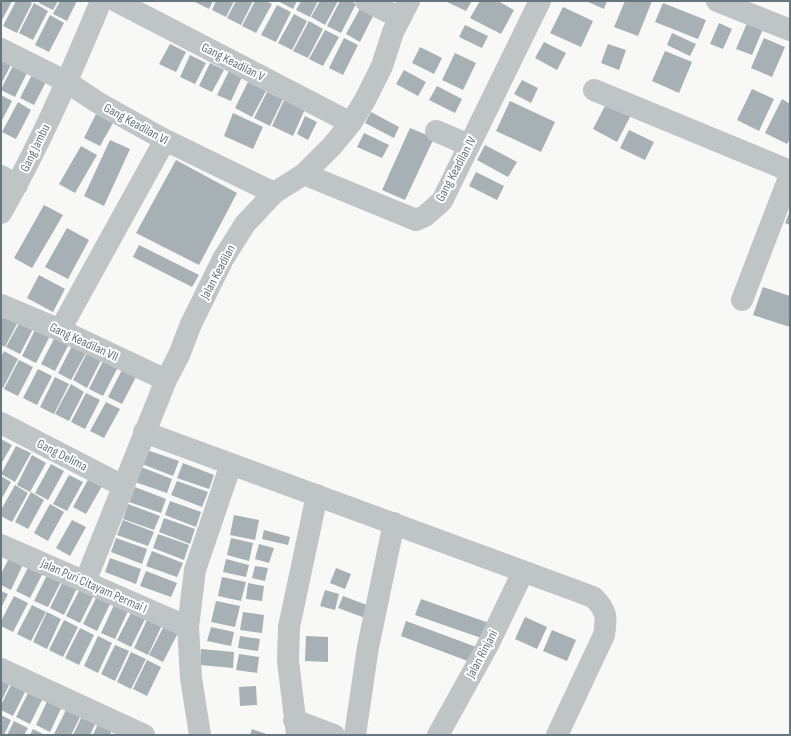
<svg xmlns="http://www.w3.org/2000/svg" width="791" height="736" viewBox="0 0 791 736" font-family="'Sofia Sans Condensed',sans-serif">
  <rect width="100%" height="100%" fill="#f8f8f6"/>
  <path fill="#a7b0b5" d="M1 1H12L1 22Z
    M16 1H28L32 3 17 33 3 26Z
    M40 1H58L53 10 39 3Z
    M60 1H77L67 21 53 14Z
    M193 1H213L209 9Z
    M216 1H234L226 17 212 10Z
    M236 1H253L241 25 227 18Z
    M255 1H266L272 4 256 33 242 26Z
    M278 1H297L293 9Z
    M301 1H318L310 17 296 10Z
    M320 1H338L325 25 311 17Z
    M340 1H351L356 4 341 33 327 26Z
    M445 1H472L466 11Z
    M480 1H498L514 10 501 34 470 18Z
    M586 1H607L604 9Z
    M625 1H652L638 36 614 27Z
    M34 3 48 11 33 40 19 33Z
    M663 3 706 20 698 39 655 22Z
    M277 5 291 12 276 42 261 35Z
    M362 5 375 12 360 42 346 34Z
    M563 7 593 21 581 47 550 33Z
    M294 14 307 21 292 50 278 43Z
    M50 15 64 23 49 52 35 45Z
    M309 21 323 29 308 58 293 51Z
    M719 23 732 29 723 49 710 44Z
    M747 23 763 29 752 55 736 49Z
    M465 25 488 36 482 48 459 37Z
    M325 30 339 37 323 66 309 59Z
    M672 33 696 44 690 56 667 45Z
    M344 38 358 45 343 75 329 68Z
    M764 38 785 47 772 77 751 68Z
    M544 42 566 53 557 70 535 58Z
    M170 44 186 52 176 72 159 64Z
    M608 44 626 50 619 70 601 63Z
    M420 47 442 58 434 74 412 63Z
    M665 51 692 62 679 93 652 81Z
    M1 52 14 59 1 84Z
    M455 53 476 63 463 90 442 80Z
    M190 55 206 63 195 84 180 77Z
    M16 60 30 67 15 97 1 90V89Z
    M210 63 224 70 212 92 199 86Z
    M35 69 49 76 34 105 20 98Z
    M404 70 426 82 418 96 396 84Z
    M229 71 242 77 231 101 217 95Z
    M522 80 538 88 531 103 514 94Z
    M248 82 266 91 252 117 235 108Z
    M437 86 462 99 455 113 429 100Z
    M752 89 774 99 759 131 737 120Z
    M267 92 283 99 270 126 254 118Z
    M1 95 12 101 1 122Z
    M782 99 790 104V139L787 144 765 133Z
    M284 100 305 109 293 136 272 126Z
    M608 100 632 113 617 142 593 129Z
    M510 101 555 122 541 152 496 131Z
    M18 102 31 110 16 139 2 132Z
    M371 112 399 127 394 138 365 123Z
    M233 113 263 127 253 149 224 136Z
    M96 114 113 123 100 146 84 138Z
    M305 116 317 122 308 140 297 134Z
    M410 128 434 138 405 200 382 190Z
    M629 130 654 142 645 160 620 148Z
    M364 133 389 145 382 158 357 147Z
    M110 140 130 149 104 206 84 196Z
    M485 145 517 162 508 177 477 160Z
    M81 146 97 155 75 193 59 184Z
    M176 160 237 193 199 265 136 233Z
    M476 172 504 186 497 200 469 186Z
    M44 205 63 215 32 268 14 258Z
    M790 211V225L785 223Z
    M67 228 89 240 68 279 45 267Z
    M139 245 199 275 192 287 133 257Z
    M39 275 65 289 53 312 27 298Z
    M763 287 790 296V327L753 315Z
    M6 311 20 318 5 347 1 345V321Z
    M22 318 35 325 20 354 6 347Z
    M37 326 51 334 36 363 22 356Z
    M56 335 70 342 55 371 41 364Z
    M73 344 87 351 71 380 58 373Z
    M4 351 18 359 3 388 1 387V357Z
    M88 351 102 358 87 388 73 380Z
    M104 359 118 367 103 396 89 389Z
    M19 360 33 367 18 396 4 389Z
    M123 368 137 375 122 404 108 397Z
    M38 369 52 376 37 405 23 398Z
    M55 377 69 384 54 414 40 407Z
    M71 384 84 392 69 421 55 414Z
    M86 393 100 400 85 429 71 422Z
    M106 402 120 409 104 438 90 431Z
    M1 439 12 445 1 464Z
    M16 446 31 453 15 482 1 474Z
    M147 450 179 461 173 476 142 464Z
    M32 455 46 463 30 492 17 485Z
    M183 463 214 475 209 489 177 478Z
    M51 464 64 471 48 500 35 493Z
    M141 467 172 479 167 493 135 482Z
    M69 475 83 482 67 511 53 504Z
    M1 476 11 482 1 500Z
    M89 478 102 486 86 514 73 507Z
    M177 481 208 492 202 507 171 495Z
    M15 485 28 493 12 522 1 516V510Z
    M135 487 166 499 161 513 129 502Z
    M31 492 44 500 28 529 15 522Z
    M170 501 201 512 196 527 165 515Z
    M50 504 64 512 48 541 34 533Z
    M128 504 160 516 154 530 123 519Z
    M234 515 259 520 255 540 230 535Z
    M164 518 195 529 190 544 159 532Z
    M72 520 86 527 70 556 56 548Z
    M123 520 154 532 148 546 117 535Z
    M264 530 290 537 288 545 262 539Z
    M158 534 189 545 184 560 153 548Z
    M116 538 147 549 142 564 111 552Z
    M231 538 253 543 249 561 227 555Z
    M259 544 274 548 269 563 255 559Z
    M152 551 183 563 177 577 146 566Z
    M11 554 25 560 11 590 1 585V574Z
    M110 558 141 569 136 584 105 572Z
    M226 559 249 565 246 577 223 572Z
    M31 562 45 569 30 598 16 591Z
    M255 566 268 568 265 581 252 578Z
    M336 568 351 574 345 589 330 583Z
    M49 571 63 578 48 607 34 601Z
    M146 571 177 583 171 597 140 586Z
    M222 577 246 582 241 601 218 596Z
    M64 579 78 586 64 615 50 608Z
    M248 583 264 586 262 601 246 599Z
    M81 587 95 593 80 623 66 616Z
    M325 590 339 594 335 610 320 606Z
    M1 591 8 594 1 608Z
    M98 594 111 602 97 631 83 624Z
    M14 596 28 603 13 632 1 626V621Z
    M343 596 372 607 368 619 338 608Z
    M421 599 489 623 484 639 415 615Z
    M216 601 240 606 235 627 211 622Z
    M115 603 129 609 115 639 101 633Z
    M32 605 46 612 31 641 17 634Z
    M132 611 146 617 131 647 117 640Z
    M47 612 61 619 47 649 33 642Z
    M243 612 264 615 262 633 240 630Z
    M525 617 547 627 537 649 515 639Z
    M148 618 162 625 148 655 134 648Z
    M64 620 78 627 63 657 49 650Z
    M406 621 479 648 473 663 401 636Z
    M164 626 178 633 163 662 149 655Z
    M211 627 234 632 231 646 207 641Z
    M80 628 94 635 79 665 65 658Z
    M552 630 576 640 567 661 543 651Z
    M98 636 112 643 98 673 84 666Z
    M240 636 260 639 258 651 238 648Z
    M306 636 328 637V662L305 661Z
    M115 645 129 651 115 681 101 674Z
    M201 649 234 652 233 668 200 665Z
    M131 652 146 659 131 689 117 682Z
    M239 654 259 657 257 673 236 670Z
    M147 660 161 667 147 696 133 689Z
    M1 673 12 679 1 702Z
    M14 679 28 686 13 716 1 710V705Z
    M256 686 257 705 240 706 239 687Z
    M31 687 45 694 30 724 16 717Z
    M50 695 64 702 50 732 36 725Z
    M69 704 83 711 71 735H56L54 734Z
    M84 712 98 718 90 735H73Z
    M1 715 11 720 4 735H1Z
    M100 719 114 726 110 735H93Z
    M14 721 28 728 24 735H7Z
    M33 729 45 735H30Z
    M252 729 269 735H250Z"/>
  <g fill="none" stroke-linecap="round" stroke-linejoin="round">
    <path stroke="#bfc4c7" stroke-width="22" d="M116 1 351 123
      M366 1 400 18
      M717 1 790 30
      M1 49 67 82 97 102 165 140 274 193
      M594 90 790 171
      M436 131 469 145
      M304 174 416 220 425 216 442 201 540 1
      M1 176 17 185
      M1 213C40 145 71 73 101 1
      M742 300 790 175
      M1 305 60 330 166 380
      M60 330 165 140
      M1 423 123 486
      M144 432 593 597C607 610 607 618 604 635L557 735
      M1 545 188 627
      M85 582 166 380 179 355 191 324 223 259 245 224 274 193 304 174 332 146 351 123 365 100 382 66 393 32 409 1
      M1 669 144 735
      M294 720 334 735
      M200 735 191 678 188 627 195 570 231 464
      M297 735 288 661 289 627 317 495
      M355 735 368 647 394 523
      M438 735 488 645 523 572"/>
  </g>
  <g text-anchor="middle" dominant-baseline="central" stroke-width="4" stroke-linejoin="round" paint-order="stroke">
    <g font-size="13" fill="#65767f" stroke="#fff">
      <text transform="translate(233 62) rotate(27)">Gang Keadilan V</text>
      <text transform="translate(136 124) rotate(29)">Gang Keadilan VI</text>
      <text transform="translate(35 148) rotate(-64)">Gang Jambu</text>
      <text transform="translate(456 169) rotate(-62)">Gang Keadilan IV</text>
      <text transform="translate(218 272) rotate(-62)">Jalan Keadilan</text>
      <text transform="translate(84 342) rotate(25)">Gang Keadilan VII</text>
      <text transform="translate(62 455) rotate(27)">Gang Delima</text>
      <text transform="translate(94 586) rotate(24)">Jalan Puri Citayam Permai I</text>
      <text transform="translate(482 654) rotate(-62)">Jalan Rinjani</text>
    </g>
  </g>
  <rect width="791" height="736" fill="none" stroke="#65767f" stroke-width="4"/>
</svg>
